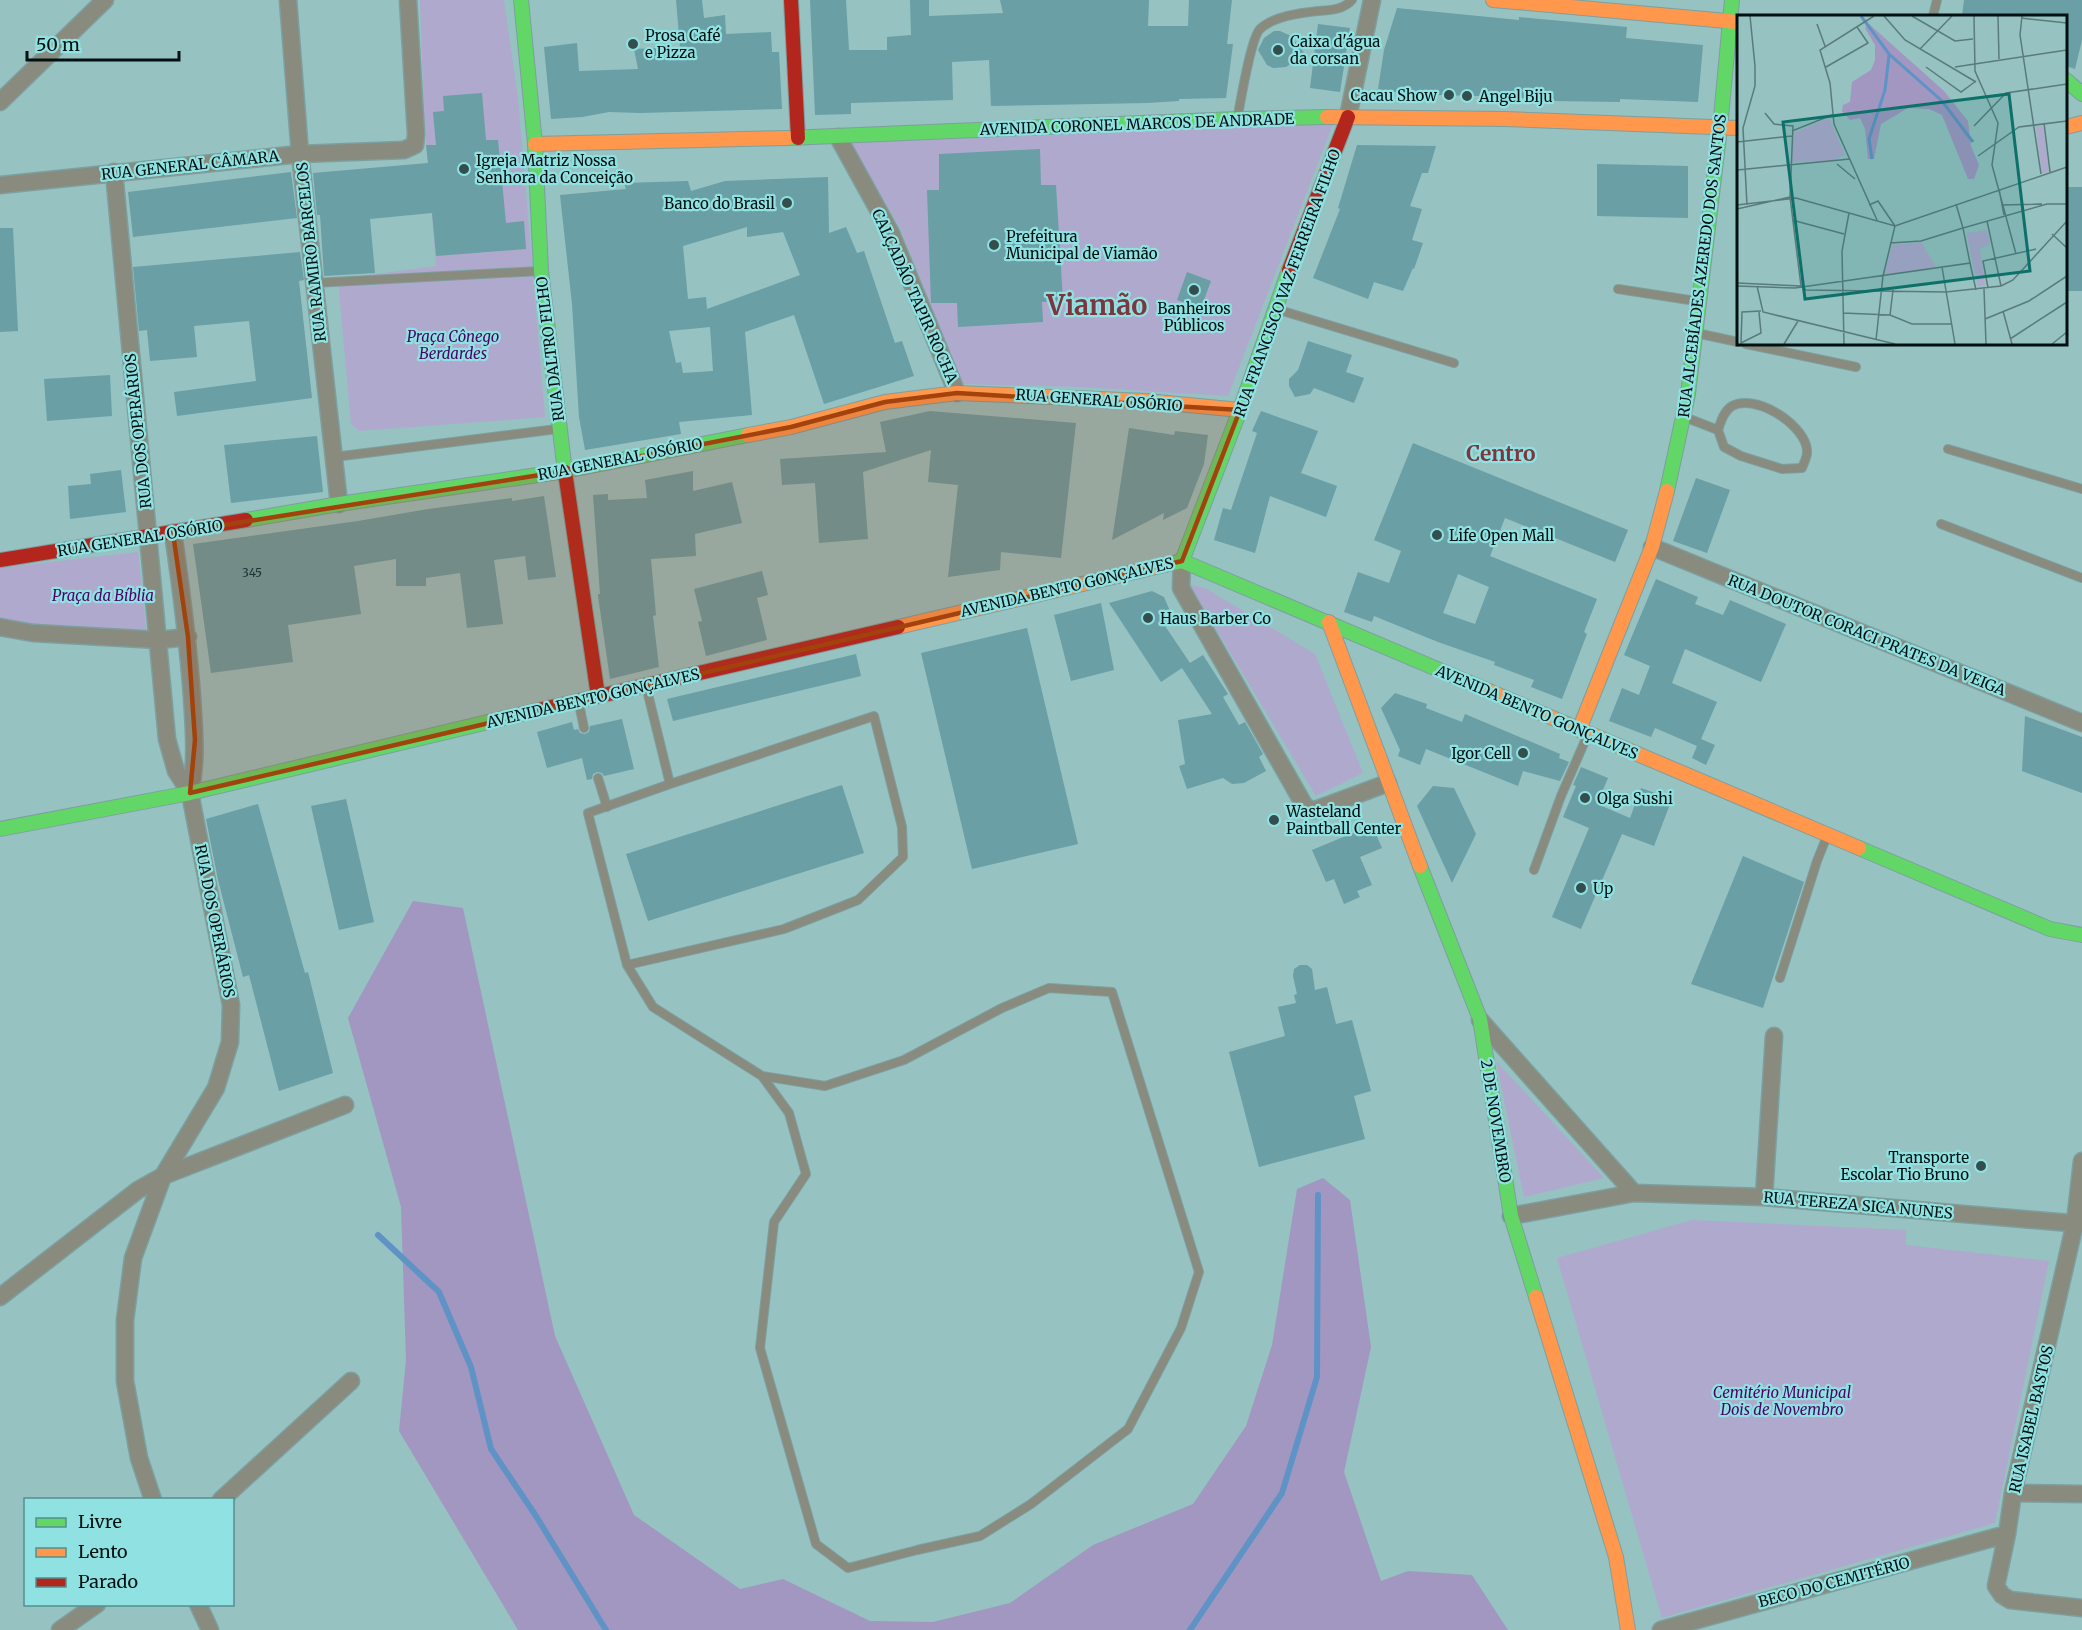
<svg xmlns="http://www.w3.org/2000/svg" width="2082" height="1630" viewBox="0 0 2082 1630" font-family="Merriweather,serif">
  <rect width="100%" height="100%" fill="#96c2c2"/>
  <path fill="#afa9ce" d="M420 0H504L518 98 545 417 359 431 351 424 338 279 436 266 424 115Z
    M1333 124 1228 396 1079 387 963 384 900 228 851 143Z
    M138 552 147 637 0 623V568Z
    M1189 584 1205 588 1315 654 1363 773 1316 796Z
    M1496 1061 1604 1178 1524 1197Z
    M1692 1220 1906 1230V1245L2049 1261 1995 1523 1662 1618 1557 1258Z"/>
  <path fill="#a197c1" d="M413 901 463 908 555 1336 634 1515 740 1589 783 1579 870 1621 933 1622 1010 1603 1093 1545 1193 1504 1246 1426 1272 1345 1297 1189 1323 1178 1350 1200 1371 1347 1344 1472 1381 1581 1408 1571 1472 1575 1508 1630H518L399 1431 406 1360 401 1207 348 1018Z"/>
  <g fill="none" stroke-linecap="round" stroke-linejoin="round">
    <path stroke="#5f93c6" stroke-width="6" d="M378 1235 439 1292 471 1367 491 1449 536 1516 606 1630
      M1190 1630 1282 1493 1317 1377 1318 1195"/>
  </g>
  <path fill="#699fa5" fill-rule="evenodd" d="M676 0H702L704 18 725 15 726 34 771 32 772 52H779L782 109 640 113 609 112 582 117 551 119 544 47 577 43 579 71 638 69 634 49 680 47Z
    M810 0H846L849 50H887V37L911 35 910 0H929V16L1003 13 1000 0H1149L1148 26H1188L1189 0H1232L1227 44H1233L1226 98 1179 99V101L1147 103 991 106 989 60 952 62 953 100 851 103V114L815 115Z
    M1964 0H2082V40L2075 69 2066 66V16H1962Z
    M1397 8 1519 20V17L1627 27 1626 38 1703 45 1698 102 1620 99V102L1552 101 1513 97 1405 94 1378 89 1384 50Z
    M1318 24 1350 28 1340 92 1310 88Z
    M1274 31H1280L1291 36 1305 54 1286 67 1273 68 1267 65 1258 50 1264 38Z
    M482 93 486 140H498L506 223 524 221 526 249 436 256 432 213 370 219 375 273 324 276 320 215H317L313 173 428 163 426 145H436L433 112 444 111 443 96Z
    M1357 145 1436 146 1428 173H1422L1410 206 1422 209 1412 240 1423 243 1414 269 1413 268 1403 291 1374 282 1368 299 1313 278 1340 209 1338 208Z
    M1040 149 1041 185H1056L1063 301 1042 302 1043 322 958 327 957 303H931L927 190H939V154Z
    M1597 164 1688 166V218L1597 216Z
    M291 172 297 218 133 237 128 192Z
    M828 177 829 233 846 227 857 253 864 251 895 343 902 341 914 376 824 404 794 315 745 332 752 415 679 422 681 434 585 450 579 417 572 304 560 195 626 189 624 183 688 181 691 191 725 181ZM747 227V237L783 232 800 275 707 309 706 297 688 299 683 246ZM710 327 713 371 683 373 681 362 676 363 669 331Z
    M2066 187H2082V291H2066Z
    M0 228H13L18 331 0 332Z
    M300 252 304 280 299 281 312 398 177 416 174 392 256 381 249 321 194 326 197 357 150 361 147 330 139 331 133 267Z
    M1187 272 1211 281 1201 308 1177 300Z
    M1308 341 1352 355 1346 372 1364 378 1354 403 1314 388 1310 394 1295 397 1289 386V379L1298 370Z
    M110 375 112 416 47 421 44 379Z
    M930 411 1076 423 1061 558 1001 552 1000 570 948 577 958 485 928 482 931 450 863 472 868 539 819 543 815 483 782 485 780 459 886 452 880 422Z
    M1261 411 1318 431 1301 473 1337 486 1326 517 1270 496 1255 553 1214 540 1223 508 1231 510 1257 433 1252 431Z
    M1129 428 1174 435 1175 431 1208 435 1204 464 1187 508 1163 520 1164 513 1112 540Z
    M317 436 323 492 231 503 224 445Z
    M1413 443 1628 530 1615 562 1505 518 1490 556 1597 599 1584 632 1587 634 1562 699 1531 687 1534 680 1494 665 1495 662 1438 642 1374 616 1372 622 1344 612 1358 572 1389 583 1401 551 1374 540ZM1458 574 1489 587 1475 624 1443 613Z
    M121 470 126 512 70 519 68 486 91 484 90 474Z
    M693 471V491L732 482 742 523 695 534 696 556 651 559 656 615 653 616 659 667 610 679 598 596V594H600L593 495 608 494V500L647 498 645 480Z
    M1696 478 1730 490 1707 553 1673 541Z
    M544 496 556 577 528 580 525 556 494 560 503 624 467 628 460 573 426 578V586H396V559L354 566 361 614 288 625 293 662 211 673 193 544 358 521 428 509 512 498V501Z
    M762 571 768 595 757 598 767 640 706 656 698 622 702 621 694 589Z
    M1656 579 1698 597 1695 604 1723 615 1730 600 1786 624 1761 682 1685 649 1672 683 1717 702 1701 739 1715 745 1706 765 1692 758 1697 746 1655 728 1651 737 1609 721 1622 688 1639 695 1650 666 1624 655Z
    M1152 591 1164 597 1173 618 1163 623 1190 663 1203 655 1228 694 1223 697 1239 725 1245 722 1263 754 1259 757 1266 771 1244 783 1232 784 1223 778 1187 789 1179 766 1185 764 1178 720 1212 714 1182 668 1161 682 1109 603Z
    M1101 603 1114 670 1071 681 1054 615Z
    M1027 628 1078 844 972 869 921 653Z
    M856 654 861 676 673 721 667 699Z
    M1395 693 1427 704 1426 708 1462 722 1465 714 1560 754 1559 758 1569 762 1560 781 1523 771 1518 786 1426 749 1420 765 1398 756 1400 750 1381 708Z
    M2025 716 2082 737V793L2022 771Z
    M622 719 634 769 604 776 602 773 597 772 593 774 592 779 587 780 582 758 547 768 537 732 572 722 574 730 578 729 580 733 585 734 589 732 590 726Z
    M1581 767 1608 778 1597 804 1630 818 1641 788 1672 799 1654 846 1622 834 1581 929 1552 917 1589 828 1563 817 1576 786 1573 785Z
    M842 785 864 853 648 921 626 854Z
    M1433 786 1454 788 1476 834 1452 883 1417 806Z
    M346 799 374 922 339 930 311 806Z
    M258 804 305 973 308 972 333 1073 279 1091 249 975 243 977 218 880 206 819Z
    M1372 825 1382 848 1360 857 1372 885 1357 891 1360 897 1344 904 1334 879 1326 882 1312 850Z
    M1743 856 1804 882 1763 1008 1691 984Z
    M1300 965H1307L1312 969 1315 990 1327 987 1336 1024 1352 1020 1371 1091 1354 1096 1365 1139 1259 1167 1229 1052 1285 1036 1278 1007 1296 1003 1294 995 1297 994 1293 976 1294 969Z"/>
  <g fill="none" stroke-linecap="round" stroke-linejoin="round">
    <defs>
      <path id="lane" d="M1933 16 1937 0
        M1238 115C1241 99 1251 38 1260 29 1274 16 1300 13 1318 11 1330 10 1343 10 1352 0
        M314 283 540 271
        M1618 289 1696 301
        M1276 309 1454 363
        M1696 333 1738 342
        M1746 344 1856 367
        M1687 418 1718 430 1724 447 1741 456 1782 469 1802 468C1805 460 1809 454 1806 445 1799 422 1756 394 1732 406 1724 411 1721 421 1718 430
        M1948 449 2082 489
        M334 457 557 429
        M1941 524 2082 578
        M646 686 670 784 874 716 902 827 903 857 858 900 784 929 627 965 588 813 670 784
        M579 704 584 728
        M598 778 607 807
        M1534 870 1561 796 1588 734
        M627 965 653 1007 762 1076 789 1113 806 1174 774 1222 760 1348 816 1544 848 1568 917 1550 980 1536 1031 1504 1128 1429 1181 1328 1199 1272 1112 992 1049 988 1002 1008 904 1060 825 1086 762 1076
        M1780 978 1817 861 1827 836"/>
      <path id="street" d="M288 0 300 154 339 504
        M0 102 105 0
        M1348 117 1372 0
        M838 137 891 233 957 393
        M114 172 167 739 176 771 190 793 231 1005 230 1042 216 1088 163 1176 133 1258 125 1320V1381L139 1458 153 1500
        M0 185 300 154 404 150 415 145 416 134 408 0
        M173 533C181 588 188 642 192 697 194 730 197 761 190 793
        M1652 547 2082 723
        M1182 561 1181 588 1303 803 1308 809 1315 810 1388 783
        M0 627 33 633 159 640 188 637
        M1480 1020 1634 1193
        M2082 1161 2075 1223 2013 1493 2007 1534 1996 1586 2002 1595 2010 1600 2082 1608
        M1764 1197 1774 1036
        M1511 1216 1634 1193 1764 1197 2082 1224
        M0 1297 138 1190 163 1176 345 1105
        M2013 1493 2082 1494
        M221 1500 351 1381
        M198 1604 210 1630
        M60 1630 97 1604
        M1661 1630 2007 1534"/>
      <path id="fast" d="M521 0 535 144 541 271 565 472
        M2066 80 2082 94
        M788 138 1237 119 1327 117
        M1667 491 1688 394 1720 128 1732 0
        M246 520 339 504 565 471 748 435
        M1182 561 1240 410 1289 270
        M1160 566 1182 561 1489 691
        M0 829 190 793 526 713
        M1859 848 2050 929 2082 935
        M1420 866 1480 1019 1511 1216 1536 1297"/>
      <path id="slow" d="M1493 0 1738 22
        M1327 117 1505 119 1738 128
        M2066 127 2082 123
        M535 144 788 138
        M748 435 791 427 885 402 957 393 1147 401 1240 410
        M1329 622 1420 866
        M898 627 1160 566
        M1489 691 1859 848
        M1579 730 1652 547 1667 491
        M1536 1297 1616 1557 1628 1630"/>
      <path id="jam" d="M791 0 798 138
        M1289 270 1348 117
        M565 472 598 696
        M0 560 246 520
        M526 713 898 627"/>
    </defs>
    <use href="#lane" stroke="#7e9f9f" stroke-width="10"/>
    <use href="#street" stroke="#7e9f9f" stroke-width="19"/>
    <use href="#fast" stroke="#7e9f9f" stroke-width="16"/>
    <use href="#slow" stroke="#7e9f9f" stroke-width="16"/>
    <use href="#jam" stroke="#7e9f9f" stroke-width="16"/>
    <use href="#lane" stroke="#888b7d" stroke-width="8"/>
    <use href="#street" stroke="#888b7d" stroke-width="16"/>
    <use href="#fast" stroke="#63d668" stroke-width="14"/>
    <use href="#slow" stroke="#ff974d" stroke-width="14"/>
    <use href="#jam" stroke="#b3261e" stroke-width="14"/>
  </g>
  <path fill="#a2430d" fill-opacity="0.2" stroke="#a2430d" stroke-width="4.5" stroke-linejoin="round" d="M957 393 1240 410 1182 561 190 793 195 740 188 637 173 533 565 471 791 427 885 402Z"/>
  <g fill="#344e4e" stroke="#90e2e2" stroke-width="2">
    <circle cx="633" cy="44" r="6"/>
    <circle cx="1278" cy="50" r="6"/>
    <circle cx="1449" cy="95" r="6"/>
    <circle cx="1467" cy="96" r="6"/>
    <circle cx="464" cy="169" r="6"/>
    <circle cx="787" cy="203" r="6"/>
    <circle cx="994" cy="245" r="6"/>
    <circle cx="1194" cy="290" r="6"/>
    <circle cx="1437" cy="535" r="6"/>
    <circle cx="1148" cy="618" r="6"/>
    <circle cx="1523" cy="753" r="6"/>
    <circle cx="1585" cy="798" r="6"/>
    <circle cx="1274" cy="820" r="6"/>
    <circle cx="1581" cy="888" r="6"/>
    <circle cx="1981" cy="1166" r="6"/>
  </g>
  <g text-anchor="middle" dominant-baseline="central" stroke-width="4.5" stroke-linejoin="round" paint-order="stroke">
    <g font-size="12" fill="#1a3435">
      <text x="252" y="572">345</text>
    </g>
    <g font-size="15" fill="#001010" stroke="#90e2e2" text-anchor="start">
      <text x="645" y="35">Prosa Café<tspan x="645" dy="17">e Pizza</tspan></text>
      <text x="1290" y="41">Caixa d'água<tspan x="1290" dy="17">da corsan</tspan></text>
      <text x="1437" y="95" text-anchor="end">Cacau Show</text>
      <text x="1479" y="96">Angel Biju</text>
      <text x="476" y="160">Igreja Matriz Nossa<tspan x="476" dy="17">Senhora da Conceição</tspan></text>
      <text x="775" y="203" text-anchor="end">Banco do Brasil</text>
      <text x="1006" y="236">Prefeitura<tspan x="1006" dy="17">Municipal de Viamão</tspan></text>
      <text x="1194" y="308" text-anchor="middle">Banheiros<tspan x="1194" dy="17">Públicos</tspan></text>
      <text x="1449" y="535">Life Open Mall</text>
      <text x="1160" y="618">Haus Barber Co</text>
      <text x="1511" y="753" text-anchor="end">Igor Cell</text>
      <text x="1597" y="798">Olga Sushi</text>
      <text x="1286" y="811">Wasteland<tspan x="1286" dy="17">Paintball Center</tspan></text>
      <text x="1593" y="888">Up</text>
      <text x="1969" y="1157" text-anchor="end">Transporte<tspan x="1969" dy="17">Escolar Tio Bruno</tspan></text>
    </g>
    <g font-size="15" fill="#001010" stroke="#90e2e2">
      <text transform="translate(1137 124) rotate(-2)">AVENIDA CORONEL MARCOS DE ANDRADE</text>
      <text transform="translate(190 165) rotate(-6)">RUA GENERAL CÂMARA</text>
      <text transform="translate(311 252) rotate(-96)">RUA RAMIRO BARCELOS</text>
      <text transform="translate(1702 266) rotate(-83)">RUA ALCEBÍADES AZEREDO DOS SANTOS</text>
      <text transform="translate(1287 283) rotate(-70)">RUA FRANCISCO VAZ FERREIRA FILHO</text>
      <text transform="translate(915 296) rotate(66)">CALÇADÃO TAPIR ROCHA</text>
      <text transform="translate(550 349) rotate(-97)">RUA DALTRO FILHO</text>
      <text transform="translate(1099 400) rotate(4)">RUA GENERAL OSÓRIO</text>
      <text transform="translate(138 431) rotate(-96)">RUA DOS OPERÁRIOS</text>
      <text transform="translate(620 459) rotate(-11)">RUA GENERAL OSÓRIO</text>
      <text transform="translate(140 538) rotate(-9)">RUA GENERAL OSÓRIO</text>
      <text transform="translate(1067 587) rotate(-13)">AVENIDA BENTO GONÇALVES</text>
      <text transform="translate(1867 635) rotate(22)">RUA DOUTOR CORACI PRATES DA VEIGA</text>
      <text transform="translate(593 698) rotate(-13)">AVENIDA BENTO GONÇALVES</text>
      <text transform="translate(1537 712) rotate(23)">AVENIDA BENTO GONÇALVES</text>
      <text transform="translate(215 921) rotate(79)">RUA DOS OPERÁRIOS</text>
      <text transform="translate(1496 1121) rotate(81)">2 DE NOVEMBRO</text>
      <text transform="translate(1858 1205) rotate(5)">RUA TEREZA SICA NUNES</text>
      <text transform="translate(2031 1419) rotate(-77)">RUA ISABEL BASTOS</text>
      <text transform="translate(1834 1582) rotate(-15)">BECO DO CEMITÉRIO</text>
    </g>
    <g font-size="15" font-style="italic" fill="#4d0065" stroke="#90e2e2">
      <text x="453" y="336">Praça Cônego<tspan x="453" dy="17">Berdardes</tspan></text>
      <text x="103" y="595">Praça da Bíblia</text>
      <text x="1782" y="1392">Cemitério Municipal<tspan x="1782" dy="17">Dois de Novembro</tspan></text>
    </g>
    <g font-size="21" font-weight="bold" fill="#7e363e" stroke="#90e2e2">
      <text x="1501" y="453">Centro</text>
    </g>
    <g font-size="27" font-weight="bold" fill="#7e363e" stroke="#90e2e2">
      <text x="1097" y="305">Viamão</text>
    </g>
  </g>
  <g transform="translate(1737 15)">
    <rect width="330" height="330" fill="#96c2c2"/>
    <path d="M92 103 108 140 94 146 54 147 57 118ZM306 111 312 156 305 158 299 112ZM250 215 253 230 243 233 248 271H241L229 218ZM184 227 199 252 147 260 155 230Z" fill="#afa9ce"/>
    <path d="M132 9 207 76 231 106 234 131 242 150 237 164H231L205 100 192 94 171 93 144 109 137 144H131L128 114 123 103 113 105 105 96 106 90 113 87 115 67 134 55 138 45V30L128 13Z" fill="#a197c1"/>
    <path fill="none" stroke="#5f93c6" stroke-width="3" d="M124 1 152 39 205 86 236 127M135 144 132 124 148 75 152 40"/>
    <path fill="none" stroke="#5a7b7b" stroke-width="1.5" d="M137 1 83 35 93 68 97 109 140 205M147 1 168 25 239 67M175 1 218 26 236 24M237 1 238 56 261 108 255 150 279 239M261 1 262 44M285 1 283 20 304 159M284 3 330 8M80 9 88 31M183 34 215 1M89 52 131 28 120 12M189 52 224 77 239 66M218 52 330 35M28 98 37 109 56 111 53 182 64 271 69 275 209 277 264 271 276 265 330 206M307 108 313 157M237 111 269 78 330 69M55 116 95 100M0 127 55 121M241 141 282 112 330 106M100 149 118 164M0 155 113 144M262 174 267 200M0 190 59 183 158 211 330 152M10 190 6 113 18 71V51L13 1M132 190 141 186 158 211 146 261 139 325M265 190 305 189M0 194 53 182M55 205 107 219M250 206 264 271M315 219 330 233M153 228 184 226 226 213 219 189M233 248 239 275M205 252 218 329M0 268 64 271M0 271 58 273 233 248 226 213 310 189H330M20 271 26 297 158 329M251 273 246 246 299 234M247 274 249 329M266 296 275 329M22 297 24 318 4 328 5 297 24 296M106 298 153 300 175 309H214M153 300 156 275M248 304 292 286 330 261M273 324 330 287M47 329 61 306M107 329 105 236 112 198M315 329 330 317"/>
    <path fill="#0e7169" fill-opacity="0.15" stroke="#0e7169" stroke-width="3" d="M272 79 293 256 68 284 46 107Z"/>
    <rect width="330" height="330" fill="none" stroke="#001010" stroke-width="3"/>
  </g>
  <rect x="24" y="1498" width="210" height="108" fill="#90e2e2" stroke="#568e8e" stroke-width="1.5"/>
  <rect x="36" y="1518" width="30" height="9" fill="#63d668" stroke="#568e8e" stroke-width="1.5"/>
  <text x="78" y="1528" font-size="18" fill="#001010">Livre</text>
  <rect x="36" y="1548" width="30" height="9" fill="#ff974d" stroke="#568e8e" stroke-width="1.5"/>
  <text x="78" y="1558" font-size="18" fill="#001010">Lento</text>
  <rect x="36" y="1578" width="30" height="9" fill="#b3261e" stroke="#568e8e" stroke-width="1.5"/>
  <text x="78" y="1588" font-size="18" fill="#001010">Parado</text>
  <path d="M27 51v9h152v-9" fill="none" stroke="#001010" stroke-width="3"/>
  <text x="36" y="51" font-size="18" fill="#001010" stroke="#90e2e2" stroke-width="4.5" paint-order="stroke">50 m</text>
</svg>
